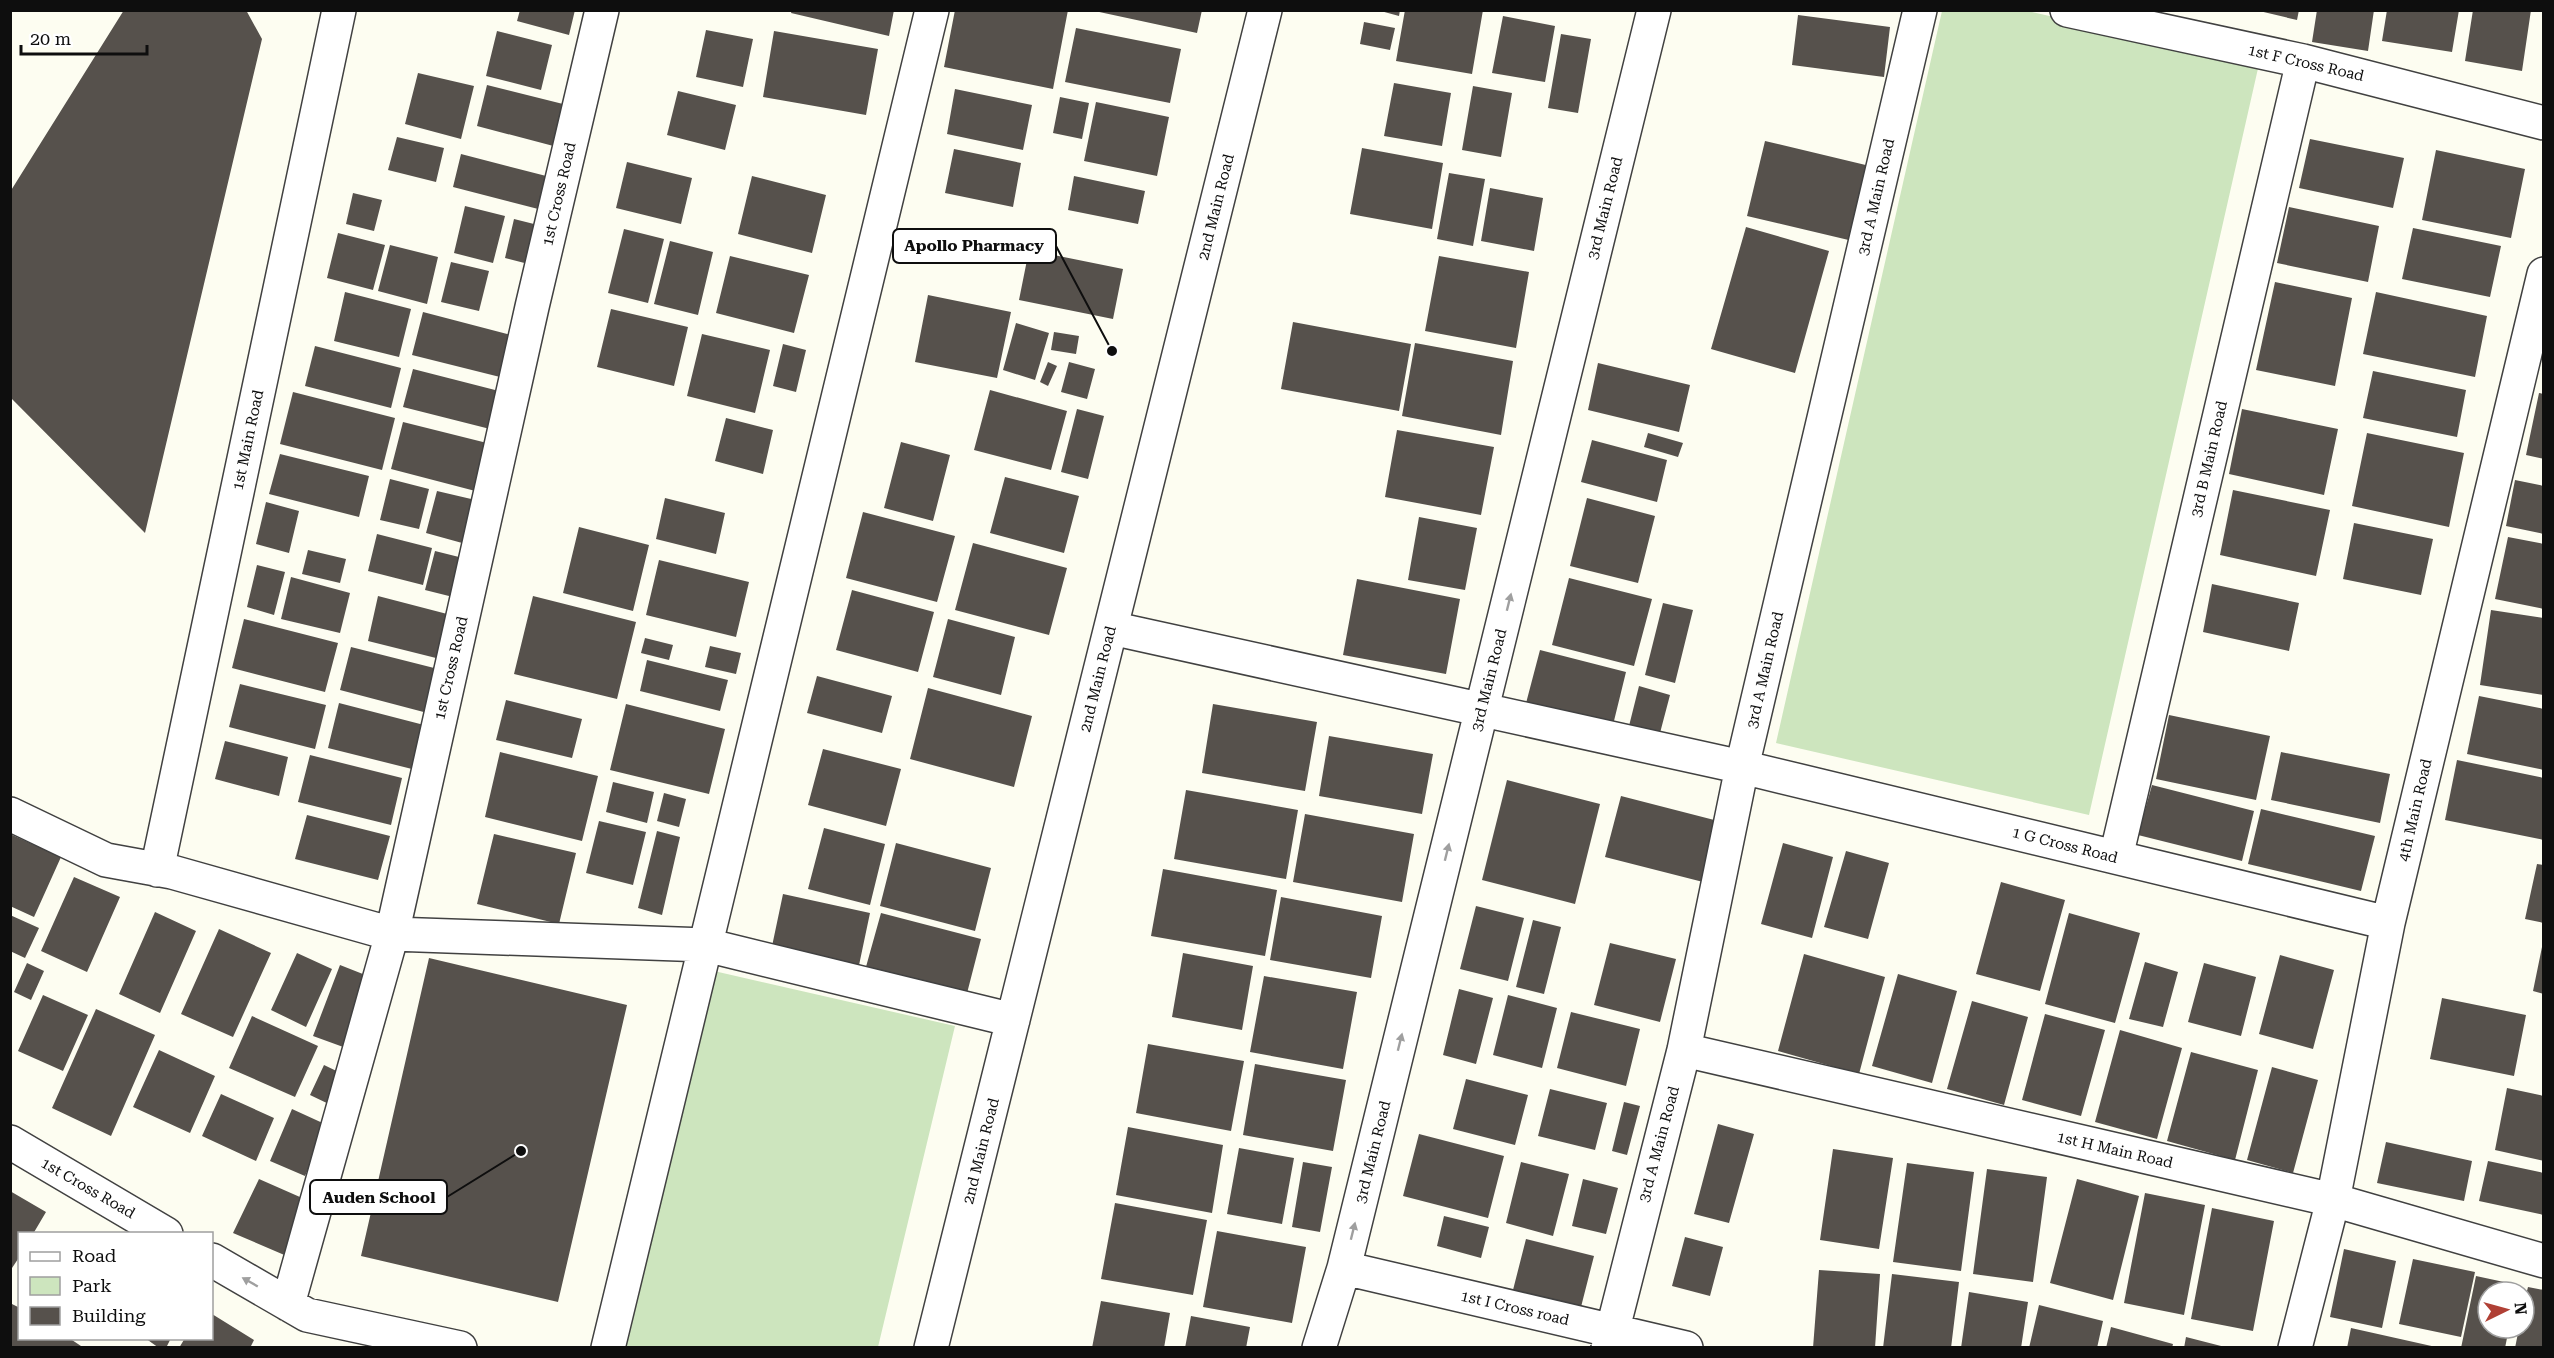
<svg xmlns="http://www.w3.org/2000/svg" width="2554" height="1358" viewBox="0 0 2554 1358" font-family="'Roboto Serif',serif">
  <rect width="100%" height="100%" fill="#fdfdf1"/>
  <path fill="#cde5be" d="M1942 11H2028L2259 64 2089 815 1776 743Z
    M714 971 955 1026 878 1347 626 1348Z"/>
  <path fill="#56514c" d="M124 10H246L262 39 145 533 10 397V192Z
    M520 10H575L569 35 517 21Z
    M792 10H894L889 36 791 13Z
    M955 10H1068L1053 89 944 67Z
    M1090 10H1202L1197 33Z
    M1377 10H1400L1399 16Z
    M1405 10H1483L1472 74 1396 61Z
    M2255 10H2299L2297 20Z
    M2317 10H2374L2368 51 2312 42Z
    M2387 10H2459L2452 52 2382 41Z
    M2473 10H2531L2522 71 2465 61Z
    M1798 15 1890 27 1884 77 1792 65Z
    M1503 16 1555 26 1545 82 1492 73Z
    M1364 22 1395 28 1390 50 1360 44Z
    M1076 28 1181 49 1170 103 1065 82Z
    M706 30 753 39 743 87 696 77Z
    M497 31 552 45 541 90 486 76Z
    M774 31 878 49 866 115 763 97Z
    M1561 34 1591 39 1578 113 1548 108Z
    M418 73 474 86 461 139 405 124Z
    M1394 83 1451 93 1442 146 1384 136Z
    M487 85 571 106 561 148 477 126Z
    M1473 86 1512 93 1501 157 1462 150Z
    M955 89 1032 105 1023 150 947 134Z
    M678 91 736 105 725 150 667 135Z
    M1060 97 1089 103 1082 139 1053 133Z
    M1096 102 1169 117 1157 176 1084 161Z
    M397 137 444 148 436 182 388 170Z
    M2310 139 2404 158 2393 208 2299 188Z
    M1765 141 1874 167 1857 242 1747 216Z
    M1362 148 1443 163 1432 229 1350 214Z
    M954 149 1021 163 1013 207 945 193Z
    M2436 150 2525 169 2511 238 2422 220Z
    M461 154 554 178 546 211 453 187Z
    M627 162 692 178 681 224 616 208Z
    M1449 173 1485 179 1473 246 1437 239Z
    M752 176 826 195 812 253 738 234Z
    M1074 176 1145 191 1138 224 1068 210Z
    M1490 188 1543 198 1534 251 1481 241Z
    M353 193 382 200 374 231 346 224Z
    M465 206 505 216 493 263 454 253Z
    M2289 207 2379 226 2368 282 2277 263Z
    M514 219 550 228 540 267 505 258Z
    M1746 227 1829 251 1795 373 1711 349Z
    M2413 228 2501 246 2490 297 2402 279Z
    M624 229 664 239 648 303 608 293Z
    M338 233 385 245 373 290 327 278Z
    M670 241 713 252 698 315 654 304Z
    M390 245 438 257 427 304 378 291Z
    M1029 250 1123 269 1113 319 1019 300Z
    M730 256 809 275 794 333 716 313Z
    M1439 256 1529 272 1516 348 1425 331Z
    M451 262 489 271 479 311 441 302Z
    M2275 282 2352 298 2335 386 2256 370Z
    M345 292 411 309 399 357 334 341Z
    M2376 292 2487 316 2475 377 2363 354Z
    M928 295 1011 312 997 378 915 362Z
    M611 309 688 327 674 386 597 367Z
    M423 312 522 338 512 380 412 355Z
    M1293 322 1411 344 1399 411 1281 389Z
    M1016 323 1049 333 1035 380 1003 370Z
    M1054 332 1079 336 1076 354 1051 350Z
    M702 334 770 350 755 413 687 396Z
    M1415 343 1513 361 1501 435 1402 416Z
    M783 344 806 350 796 392 773 386Z
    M315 346 401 368 391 408 305 386Z
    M1048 362 1057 366 1048 386 1040 382Z
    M1069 362 1095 369 1087 399 1061 392Z
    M1598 363 1690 385 1679 432 1588 410Z
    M413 369 499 391 490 429 403 407Z
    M2373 371 2466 390 2457 437 2363 418Z
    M990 390 1067 411 1051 470 974 450Z
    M293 392 395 418 382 470 280 444Z
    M2539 393 2544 394V459L2526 455Z
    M1077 409 1104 416 1088 479 1061 472Z
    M2242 409 2338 429 2324 495 2229 474Z
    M726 418 773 430 763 474 715 461Z
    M403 422 495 445 483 493 391 469Z
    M1397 430 1494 447 1481 515 1385 497Z
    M1648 433 1683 443 1678 457 1644 447Z
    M2367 433 2464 453 2449 527 2352 506Z
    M1592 440 1667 460 1657 502 1581 482Z
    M901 442 950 455 933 521 884 508Z
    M280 454 369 476 359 517 269 494Z
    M1005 477 1079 496 1064 553 990 533Z
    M390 479 429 489 419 529 380 520Z
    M2515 480 2544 486V534L2506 526Z
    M2233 490 2330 510 2316 576 2220 555Z
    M437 491 484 502 473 546 426 533Z
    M665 498 725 513 716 554 656 539Z
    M1587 498 1655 516 1638 583 1570 566Z
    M266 502 299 511 289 553 256 544Z
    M863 512 955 536 937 602 846 578Z
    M1419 517 1477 528 1465 590 1408 580Z
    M2354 523 2433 539 2421 595 2343 579Z
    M579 527 649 545 633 611 563 593Z
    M377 534 432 548 423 585 368 571Z
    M2508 537 2544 544V609L2495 599Z
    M973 543 1067 568 1049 635 955 610Z
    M308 550 346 559 340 583 302 574Z
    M435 551 475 561 465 600 425 590Z
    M659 560 749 582 736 637 646 615Z
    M257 565 285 572 274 615 247 607Z
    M291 577 350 593 340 633 281 619Z
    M1569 578 1652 599 1634 666 1552 645Z
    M1357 579 1460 599 1446 674 1343 655Z
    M2212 584 2299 603 2289 651 2203 632Z
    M852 590 934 612 918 672 836 650Z
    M378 596 451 615 440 659 368 641Z
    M533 596 636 622 617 699 514 674Z
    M1663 603 1693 610 1675 683 1645 675Z
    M2491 610 2544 618V695L2480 685Z
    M244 619 338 643 325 692 232 668Z
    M948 619 1015 637 1001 695 933 677Z
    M645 638 673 645 669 660 641 653Z
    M710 646 741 653 736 674 705 667Z
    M351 647 446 671 435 715 340 690Z
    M1540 650 1626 672 1612 729 1525 707Z
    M647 660 728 680 720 711 640 691Z
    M817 676 892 696 882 733 807 713Z
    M240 684 326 705 315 749 229 727Z
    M1639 686 1670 695 1660 733 1629 726Z
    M928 688 1032 716 1014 787 910 759Z
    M2479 696 2544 709V770L2467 754Z
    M506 700 582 719 572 758 496 740Z
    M339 703 424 725 412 769 328 748Z
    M626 704 725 729 709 794 610 770Z
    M1213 704 1317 722 1305 791 1202 773Z
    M2169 715 2270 736 2256 800 2156 779Z
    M1329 736 1433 754 1422 814 1319 796Z
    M225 741 288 757 279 796 215 779Z
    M823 749 901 769 886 826 808 805Z
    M500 752 598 776 582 841 485 817Z
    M2281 752 2390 774 2380 823 2271 800Z
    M310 755 402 778 391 825 298 802Z
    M2457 760 2544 778V840L2445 820Z
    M1507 780 1600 804 1575 904 1482 880Z
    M613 782 654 792 647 823 606 812Z
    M2152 785 2254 811 2242 861 2138 835Z
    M1186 790 1298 810 1286 879 1174 859Z
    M664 793 686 799 679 827 657 821Z
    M1621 796 1722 822 1707 883 1605 857Z
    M2261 809 2375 836 2361 891 2248 864Z
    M1305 814 1414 834 1402 902 1293 882Z
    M307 815 390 836 378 880 295 859Z
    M599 821 646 832 633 885 586 873Z
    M824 828 885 844 870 905 808 889Z
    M657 831 680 837 662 915 638 908Z
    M10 834 61 857 34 917 10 906Z
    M494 834 576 853 559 924 477 904Z
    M896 843 991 868 975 931 880 906Z
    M1783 843 1833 857 1812 938 1761 924Z
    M1846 851 1889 863 1868 939 1824 927Z
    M2537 864 2544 865V923L2525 919Z
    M1163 869 1277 890 1265 956 1151 936Z
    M74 877 120 897 87 972 41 951Z
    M2001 882 2065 900 2040 991 1976 974Z
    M783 894 870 913 858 970 771 951Z
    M1281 897 1382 916 1371 978 1270 960Z
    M1476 906 1524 918 1508 981 1460 969Z
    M155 912 196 931 160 1013 119 994Z
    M881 913 981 939 965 1001 864 974Z
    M2069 913 2140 933 2115 1023 2045 1004Z
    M10 915 39 928 25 958 10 951Z
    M1533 920 1561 927 1544 994 1516 987Z
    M219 929 271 953 233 1037 181 1014Z
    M1610 943 1676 959 1660 1022 1594 1005Z
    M2542 947H2544V994L2533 991Z
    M297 953 332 969 306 1027 271 1010Z
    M1183 953 1253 966 1242 1030 1172 1017Z
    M1804 954 1885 977 1859 1074 1778 1051Z
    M2280 955 2334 970 2313 1049 2259 1034Z
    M429 958 627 1005 558 1302 361 1256Z
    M2145 962 2178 972 2163 1027 2129 1019Z
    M27 963 44 971 31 1000 14 992Z
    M2204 963 2256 977 2241 1036 2188 1022Z
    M340 965 373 978 346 1048 313 1036Z
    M1898 974 1957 991 1932 1083 1872 1066Z
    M1264 976 1357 992 1343 1069 1250 1052Z
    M1459 989 1493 998 1476 1064 1443 1055Z
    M43 995 88 1015 63 1071 18 1051Z
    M1508 995 1557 1008 1542 1068 1493 1055Z
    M2442 998 2526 1015 2514 1076 2430 1059Z
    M1972 1001 2028 1017 2004 1105 1947 1089Z
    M96 1009 155 1035 111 1136 52 1108Z
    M1571 1012 1640 1029 1626 1086 1557 1068Z
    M2045 1014 2105 1030 2081 1116 2022 1100Z
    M252 1016 318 1046 295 1097 229 1068Z
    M2120 1030 2182 1048 2157 1139 2095 1122Z
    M1148 1044 1244 1061 1231 1131 1136 1113Z
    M159 1050 215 1076 190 1133 133 1107Z
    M2191 1052 2258 1070 2235 1160 2167 1141Z
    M1255 1064 1346 1080 1333 1151 1243 1135Z
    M324 1065 347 1076 333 1106 310 1095Z
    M2272 1067 2318 1080 2293 1173 2247 1160Z
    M1466 1079 1528 1095 1515 1145 1453 1129Z
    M2507 1088 2544 1096V1161L2495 1150Z
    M1550 1089 1607 1103 1595 1150 1538 1136Z
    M221 1094 274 1118 256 1161 202 1136Z
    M1624 1102 1640 1106 1627 1155 1612 1151Z
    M292 1109 327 1125 305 1176 270 1161Z
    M1718 1124 1754 1134 1729 1223 1694 1214Z
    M1128 1127 1223 1145 1212 1213 1116 1195Z
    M1419 1134 1504 1156 1488 1218 1403 1196Z
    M2386 1142 2472 1161 2464 1201 2377 1183Z
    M1239 1148 1294 1158 1282 1224 1227 1214Z
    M1833 1149 1893 1158 1879 1249 1820 1240Z
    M2488 1161 2544 1173V1215L2479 1201Z
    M1303 1162 1332 1167 1320 1232 1292 1227Z
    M1521 1162 1569 1174 1553 1236 1506 1223Z
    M1907 1163 1974 1172 1961 1271 1893 1262Z
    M1987 1169 2047 1177 2033 1282 1973 1274Z
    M259 1179 309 1201 289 1257 233 1233Z
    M1583 1179 1618 1188 1606 1234 1572 1226Z
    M2077 1179 2139 1196 2113 1300 2050 1283Z
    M10 1191 46 1212 33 1234H20V1256L10 1271Z
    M2145 1193 2205 1205 2184 1315 2124 1303Z
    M1115 1203 1207 1220 1193 1295 1101 1279Z
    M2212 1208 2274 1221 2253 1331 2191 1319Z
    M1444 1216 1489 1227 1481 1258 1437 1246Z
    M1217 1231 1306 1247 1292 1323 1203 1307Z
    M1685 1237 1723 1247 1710 1296 1672 1286Z
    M1526 1239 1594 1256 1581 1307 1513 1290Z
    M2344 1249 2396 1261 2382 1328 2330 1317Z
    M2413 1259 2475 1272 2461 1337 2399 1324Z
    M1819 1270 1880 1274 1875 1348H1813Z
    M1892 1274 1959 1282 1951 1348H1883Z
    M2476 1276 2518 1285 2517 1292H2488V1328H2509L2505 1348H2461Z
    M2528 1287 2544 1290V1348H2515L2519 1328H2524V1303Z
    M1969 1292 2028 1302 2021 1348H1961Z
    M1101 1301 1170 1313 1164 1348H1092Z
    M10 1303 20 1308V1338H69L84 1348H10Z
    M2039 1305 2103 1321 2097 1348H2029Z
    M212 1314 254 1340 250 1348H179L185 1338H212Z
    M1191 1316 1250 1327 1246 1348H1185Z
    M2111 1327 2173 1344 2172 1348H2106Z
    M2351 1328 2436 1347 2435 1348H2347Z
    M2186 1337 2225 1347V1348H2184Z
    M145 1338H171L166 1348H159Z"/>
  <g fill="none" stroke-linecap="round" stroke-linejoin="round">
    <defs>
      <path id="minor" d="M2067 10 2303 61 2544 123
        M1111 628 1742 767 2388 923
        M10 814 106 860 172 872 392 934 532 307 602 10
        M2116 857 2303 61
        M157 870 339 10
        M1684 1050 2333 1200 2544 1261
        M10 1142 166 1234
        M212 1260 307 1315 460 1348
        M1344 1268 1686 1348
        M288 1304 392 934 706 945 1013 1020
        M608 1348 932 10
        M931 1348 1265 10
        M1319 1348 1344 1268 1654 10
        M1608 1348 1684 1050 1742 767 1920 10
        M2295 1348 2333 1200 2388 923 2544 274"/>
    </defs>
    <use href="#minor" stroke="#414141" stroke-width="36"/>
    <use href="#minor" stroke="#fff" stroke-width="33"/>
  </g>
  <defs><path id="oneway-solid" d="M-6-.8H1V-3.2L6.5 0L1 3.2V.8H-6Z" transform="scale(1.5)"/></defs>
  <g fill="#9f9f9f">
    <use href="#oneway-solid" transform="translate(1509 602) rotate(-76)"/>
    <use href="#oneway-solid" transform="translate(1447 852) rotate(-76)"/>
    <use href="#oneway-solid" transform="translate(1400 1042) rotate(-76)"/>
    <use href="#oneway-solid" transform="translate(1353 1231) rotate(-76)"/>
    <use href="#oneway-solid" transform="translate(250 1282) rotate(-150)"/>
  </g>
  <g text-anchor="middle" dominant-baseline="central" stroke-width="6" stroke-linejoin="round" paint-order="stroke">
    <g font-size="15" fill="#0e0e0e" stroke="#fff">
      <text transform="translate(2306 63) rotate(13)">1st F Cross Road</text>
      <text transform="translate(559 194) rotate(-77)">1st Cross Road</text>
      <text transform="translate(1876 197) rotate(-77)">3rd A Main Road</text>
      <text transform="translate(1216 207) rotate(-76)">2nd Main Road</text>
      <text transform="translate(1605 208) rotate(-76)">3rd Main Road</text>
      <text transform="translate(248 440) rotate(-78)">1st Main Road</text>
      <text transform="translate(2209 459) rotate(-77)">3rd B Main Road</text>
      <text transform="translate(451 668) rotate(-77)">1st Cross Road</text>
      <text transform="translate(1765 670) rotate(-77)">3rd A Main Road</text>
      <text transform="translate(1098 679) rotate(-76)">2nd Main Road</text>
      <text transform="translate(1489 680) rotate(-76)">3rd Main Road</text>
      <text transform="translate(2415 810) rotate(-77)">4th Main Road</text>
      <text transform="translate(2065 845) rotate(14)">1 G Cross Road</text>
      <text transform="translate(1659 1144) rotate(-75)">3rd A Main Road</text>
      <text transform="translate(2115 1150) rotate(13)">1st H Main Road</text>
      <text transform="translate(981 1151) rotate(-76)">2nd Main Road</text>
      <text transform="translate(1373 1152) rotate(-76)">3rd Main Road</text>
      <text transform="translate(88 1188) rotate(30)">1st Cross Road</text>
      <text transform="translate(1515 1308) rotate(13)">1st I Cross road</text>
    </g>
  </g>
  <path fill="none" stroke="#0e0e0e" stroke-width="2" d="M1112 351L1056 246M521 1151L447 1197"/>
  <g fill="#0e0e0e" stroke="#fff" stroke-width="2">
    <circle cx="1112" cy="351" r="6"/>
    <circle cx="521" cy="1151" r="6"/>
  </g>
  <g fill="#fff" stroke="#0e0e0e" stroke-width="2">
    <rect x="893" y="229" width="163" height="34" rx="6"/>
    <rect x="310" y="1180" width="137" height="34" rx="6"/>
  </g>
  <g font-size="16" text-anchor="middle" font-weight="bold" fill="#0e0e0e">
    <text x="974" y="251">Apollo Pharmacy</text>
    <text x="379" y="1203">Auden School</text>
  </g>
  <rect width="2554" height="1358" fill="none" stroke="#0e0e0e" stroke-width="24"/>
  <rect x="18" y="1232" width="195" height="108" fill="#ffffff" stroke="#9f9f9f" stroke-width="1.5"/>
  <rect x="30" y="1252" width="30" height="9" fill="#ffffff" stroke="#9f9f9f" stroke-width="1.5"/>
  <text x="72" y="1262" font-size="18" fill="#0e0e0e">Road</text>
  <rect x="30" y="1277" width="30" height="18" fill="#cde5be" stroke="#9f9f9f" stroke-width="1.5"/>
  <text x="72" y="1292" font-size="18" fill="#0e0e0e">Park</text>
  <rect x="30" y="1307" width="30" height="18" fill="#56514c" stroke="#9f9f9f" stroke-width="1.5"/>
  <text x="72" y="1322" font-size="18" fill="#0e0e0e">Building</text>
  <g transform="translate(2506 1310) rotate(85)"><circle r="28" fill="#ffffff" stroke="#9f9f9f" stroke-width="1.5"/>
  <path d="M0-4.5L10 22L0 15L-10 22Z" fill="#b04035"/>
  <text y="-9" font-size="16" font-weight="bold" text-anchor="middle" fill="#0e0e0e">N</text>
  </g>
  <path d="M21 45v9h126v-9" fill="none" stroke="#0e0e0e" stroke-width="3"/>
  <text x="30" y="45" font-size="18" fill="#0e0e0e" stroke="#ffffff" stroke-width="4.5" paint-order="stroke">20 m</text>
</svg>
